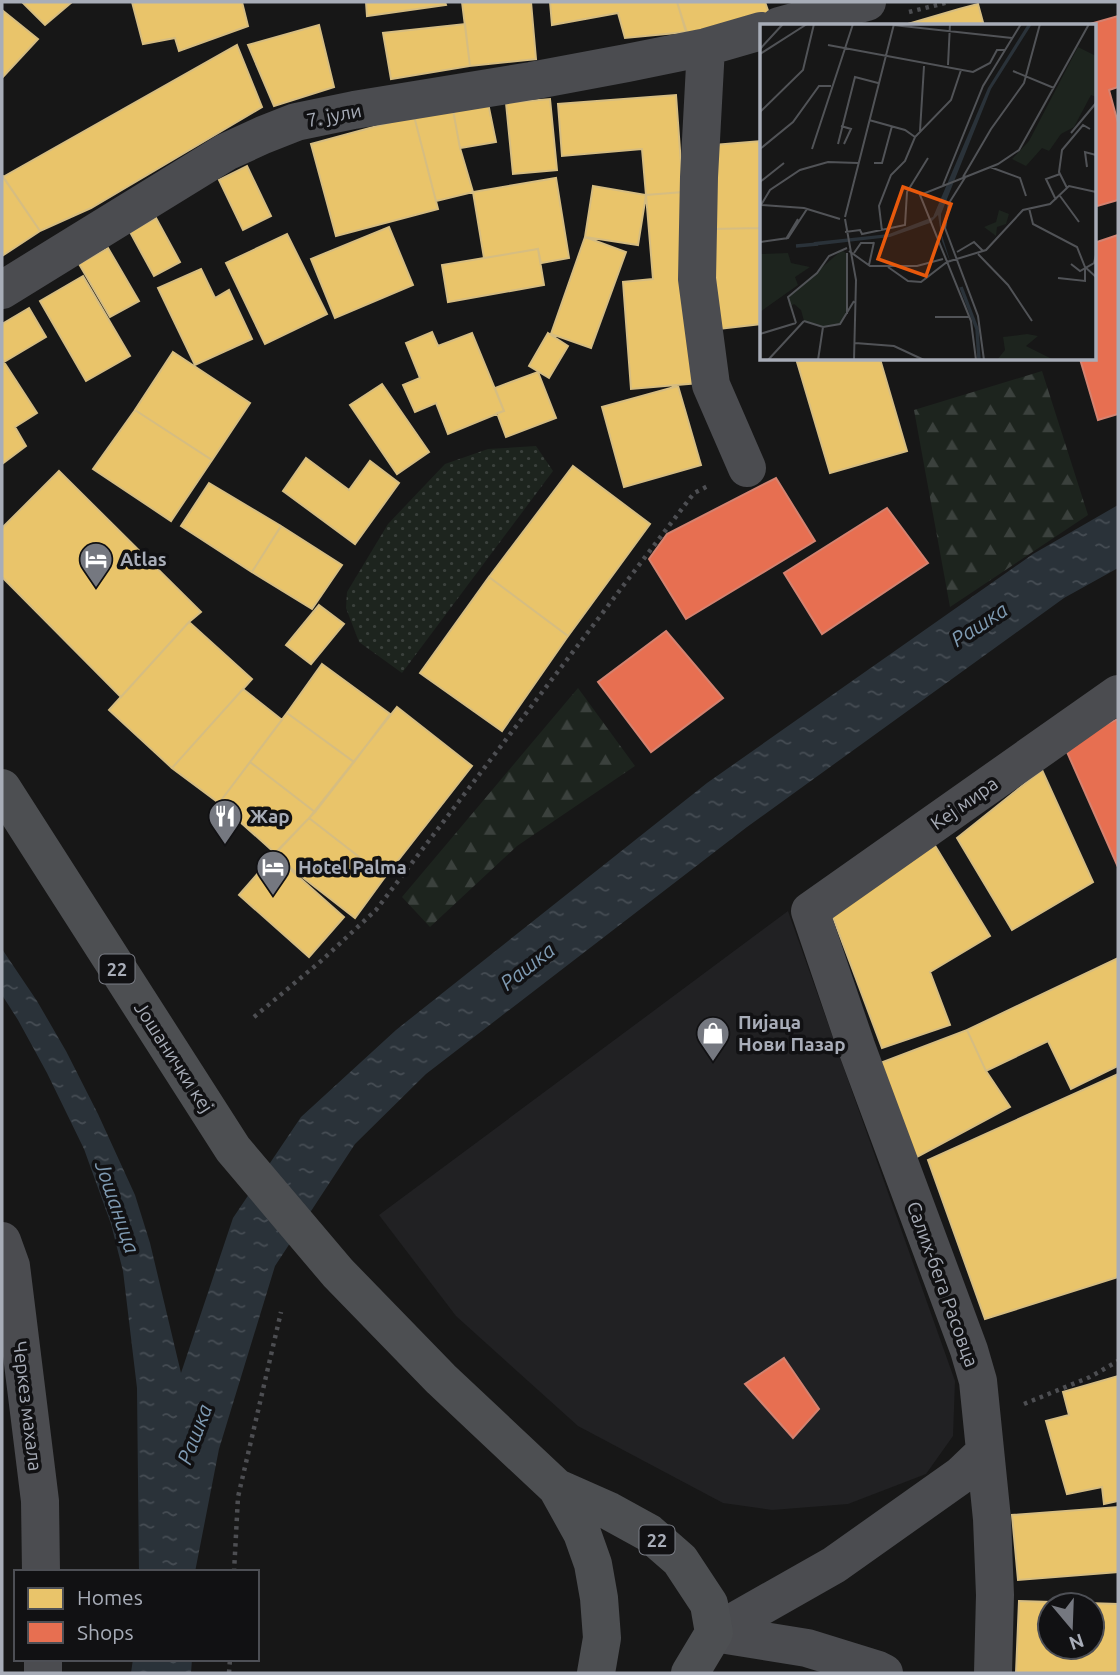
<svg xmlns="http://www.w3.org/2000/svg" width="1120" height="1675" viewBox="0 0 1120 1675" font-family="Ubuntu,sans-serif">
  <defs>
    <pattern id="green-dots" width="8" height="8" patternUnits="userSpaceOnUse" patternTransform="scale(1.75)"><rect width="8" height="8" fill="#1d241e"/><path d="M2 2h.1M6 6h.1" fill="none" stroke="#3b413d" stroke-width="1.8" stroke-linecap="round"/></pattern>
    <pattern id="forest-firs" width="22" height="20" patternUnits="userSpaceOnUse" patternTransform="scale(1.75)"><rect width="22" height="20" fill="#1d241e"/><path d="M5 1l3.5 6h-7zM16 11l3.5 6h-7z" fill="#3b413d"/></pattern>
    <pattern id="water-ripples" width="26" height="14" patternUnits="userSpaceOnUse" patternTransform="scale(1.75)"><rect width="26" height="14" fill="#2a3239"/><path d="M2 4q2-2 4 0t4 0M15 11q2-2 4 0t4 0" fill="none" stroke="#464d54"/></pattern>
  </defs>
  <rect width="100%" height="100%" fill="#171717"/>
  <path fill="#212123" d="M788 911 955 1381 953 1436 926 1474 848 1504 772 1510 723 1503 578 1426 456 1316 379 1215Z"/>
  <path fill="url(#green-dots)" d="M536 446 553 471 402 673 359 642 346 608 347 592 388 524 445 464 488 449Z"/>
  <path fill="url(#forest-firs)" d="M1042 371 1088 515 950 607 914 410Z
    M578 688 635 766 517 846 430 927 402 897Z"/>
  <path fill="url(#water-ripples)" d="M1118 505V568L1064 598 747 827 426 1074 355 1144 275 1266 219 1449 195 1572H139L137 1388 123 1271 111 1224 84 1149 47 1073 18 1020 2 995V949L37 1001 66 1051 98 1114 135 1195 150 1243 181 1373 233 1218 301 1117 396 1030 707 783 1033 554Z
    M133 1659H192L191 1673H131Z"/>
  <path fill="#e9c46a" stroke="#d6bd81" stroke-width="2" fill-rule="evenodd" d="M22 2H72L45 25Z
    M132 2H242L248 26 179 51 175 38 143 44Z
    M366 2H445L446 5 367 16Z
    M462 2H531L536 59 470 66Z
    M550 2H677L686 32 625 38 618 13 552 25Z
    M677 2H765L771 19 691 45Z
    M978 4 984 26H901L959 9Z
    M2 10 38 39 2 78Z
    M465 24 470 66 391 79 383 33Z
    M319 25 334 87 274 106 248 45Z
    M237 45 262 107 91 208 40 231 3 177Z
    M676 95 683 192 646 195 642 149 562 156 558 104Z
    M550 99 557 170 513 174 506 103Z
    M488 103 496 142 460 148 453 110Z
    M453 110 460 148 473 192 436 201 414 116Z
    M414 116 438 209 336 236 311 144Z
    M761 141V228L712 229 714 145Z
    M247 166 271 216 243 230 219 180Z
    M2 175 40 231 2 256Z
    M556 178 569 258 541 263 538 249 484 258 473 192Z
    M593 186 646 195 638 245 585 237Z
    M683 192 699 383 631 389 623 282 653 279 646 195Z
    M156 218 180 262 154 276 130 232Z
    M389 227 413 285 335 318 311 259Z
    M761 228V324L719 329 712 229Z
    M287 234 327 314 265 344 226 263Z
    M585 237 626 252 591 348 551 334Z
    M108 248 139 301 110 317 79 264Z
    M538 249 544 285 448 302 442 265Z
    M201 269 215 298 229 290 252 339 195 365 158 288Z
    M83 276 130 356 86 381 40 301Z
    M29 308 46 337 4 362 2 359V324Z
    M432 332 438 346 472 333 504 411 448 434 436 403 415 412 403 385 420 378 406 343Z
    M548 333 568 346 549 378 529 366Z
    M173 352 250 403 212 460 135 410Z
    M2 359 37 413 15 427 26 446 2 464Z
    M808 359H880L907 451 830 473 797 362Z
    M538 372 556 418 506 437 497 413 504 411 495 388Z
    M382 384 429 452 397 474 350 405Z
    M678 386 701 465 624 487 602 407Z
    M135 410 212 460 171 521 93 469Z
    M306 458 349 490 370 461 399 483 355 544 283 491Z
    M573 466 650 524 568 636 489 577Z
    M59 471 201 612 189 622 121 697 2 577V528Z
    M209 483 281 526 252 572 181 526Z
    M281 526 342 565 312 609 252 572Z
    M489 577 568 636 502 731 420 673Z
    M319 605 344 624 311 664 286 645Z
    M189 622 252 679 172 768 109 710Z
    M322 664 390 714 354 762 287 713Z
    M243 689 282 720 219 803 172 768Z
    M397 707 472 766 385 877 309 818Z
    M287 713 354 762 315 812 250 762Z
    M250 762 315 812 275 853 219 803Z
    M1042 770 1093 882 1012 930 957 838Z
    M309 818 385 877 355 918 274 855Z
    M934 844 990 936 930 972 950 1025 882 1048 831 912Z
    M274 855 344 917 309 957 239 895Z
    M1118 958V1066L1071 1089 1048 1041 986 1071 967 1030Z
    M967 1030 986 1071 1010 1107 913 1159 880 1063Z
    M1118 1074V1277L985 1319 928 1160Z
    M1118 1376V1501L1104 1504 1102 1487 1067 1494 1046 1421 1069 1415 1063 1392Z
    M1118 1507V1572L1018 1580 1012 1515Z
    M1019 1601 1118 1604V1673H1016ZM1050 1605H1092V1647H1050Z"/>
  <path fill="#e76f51" stroke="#d48270" stroke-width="2" d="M1118 16V87L1109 90 1118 123V200L1094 207V26H1083Z
    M1118 235V414L1098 420 1080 359H1094V243Z
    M776 478 815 541 686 619 649 559 667 534Z
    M887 508 928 563 822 634 784 573Z
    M666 631 723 698 651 752 598 682Z
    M1118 719V867L1063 743Z
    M784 1358 819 1409 793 1438 745 1384Z"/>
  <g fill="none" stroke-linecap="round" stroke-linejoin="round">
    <path stroke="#4d4e52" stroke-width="4.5" stroke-dasharray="3.5 5" stroke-linecap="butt" d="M909 12 949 2
      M254 1017 321 961 376 910 694 493 708 486
      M1024 1404 1090 1377 1118 1361
      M234 1572 238 1497 281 1312
      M229 1673 230 1659"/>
    <path stroke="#4b4c50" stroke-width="38" d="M779 26 867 2
      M706 47 699 177 697 279 711 385 747 468
      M2 290 226 152 263 135 296 122 354 110 531 81 627 63 706 47 761 31
      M2 1241 11 1266 40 1501 41 1572
      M714 1633 834 1565 961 1475 984 1453
      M714 1633 807 1648 878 1670 884 1673
      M43 1659V1673
      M993 1673 995 1595 992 1519 978 1381 969 1350 856 1046 810 911 1118 694"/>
    <path stroke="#4d4f52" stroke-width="38" d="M2 788 233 1149 338 1273 441 1379 557 1488 582 1533 593 1564 599 1598 602 1638 596 1673
      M557 1488 609 1511 649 1533 680 1560 709 1604 714 1633 690 1673"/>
  </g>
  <defs>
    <symbol id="hotel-pin" viewBox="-11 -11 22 30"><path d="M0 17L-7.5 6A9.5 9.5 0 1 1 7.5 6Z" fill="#757880" stroke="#111113"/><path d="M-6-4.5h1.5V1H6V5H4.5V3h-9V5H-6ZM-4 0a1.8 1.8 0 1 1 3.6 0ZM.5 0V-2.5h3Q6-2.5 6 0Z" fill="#fff"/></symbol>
    <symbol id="restaurant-pin" viewBox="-11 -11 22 30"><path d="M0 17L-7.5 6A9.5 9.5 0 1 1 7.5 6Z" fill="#757880" stroke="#111113"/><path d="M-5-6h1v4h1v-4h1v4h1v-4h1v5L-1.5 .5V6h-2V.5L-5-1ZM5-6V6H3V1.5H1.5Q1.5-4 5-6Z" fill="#fff"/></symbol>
    <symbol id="shop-pin" viewBox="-11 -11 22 30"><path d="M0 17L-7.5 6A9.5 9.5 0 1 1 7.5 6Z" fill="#757880" stroke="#111113"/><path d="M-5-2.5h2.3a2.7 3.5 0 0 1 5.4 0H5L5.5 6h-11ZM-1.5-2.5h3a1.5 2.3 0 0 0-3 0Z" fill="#fff"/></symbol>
  </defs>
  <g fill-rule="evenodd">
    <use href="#hotel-pin" x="77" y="540" width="38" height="52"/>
    <use href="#restaurant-pin" x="206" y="797" width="38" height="52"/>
    <use href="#hotel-pin" x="254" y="848" width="38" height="52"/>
    <use href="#shop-pin" x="694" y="1014" width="38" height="52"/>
  </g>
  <g text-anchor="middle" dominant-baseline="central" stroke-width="7" stroke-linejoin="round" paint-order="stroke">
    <g fill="#111113" stroke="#7b7e86" stroke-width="2">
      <rect x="99.5" y="954.5" width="35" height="29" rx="5"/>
      <rect x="639.5" y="1525.5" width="35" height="29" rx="5"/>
    </g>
    <g font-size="18" font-weight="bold" fill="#a8adb8">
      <text x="117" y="969">22</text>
      <text x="657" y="1540">22</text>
    </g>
    <g font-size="19" fill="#a8adb8" stroke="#111113">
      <text transform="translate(334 115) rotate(-11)">7. јули</text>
      <text transform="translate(964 803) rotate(-35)">Кеј мира</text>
      <text transform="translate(174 1057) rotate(57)">Јошанички кеј</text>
      <text transform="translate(943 1284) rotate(70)">Салих-бега Расовца</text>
      <text transform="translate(28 1406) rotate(83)">Черкез махала</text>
    </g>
    <g font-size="19" font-weight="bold" fill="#a8adb8" stroke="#111113" text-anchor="start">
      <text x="120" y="559">Atlas</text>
      <text x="250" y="816">Жар</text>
      <text x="298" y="867">Hotel Palma</text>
      <text x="738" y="1022">Пијаца<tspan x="738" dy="22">Нови Пазар</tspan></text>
    </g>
    <g font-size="21" font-style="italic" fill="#7f9bb3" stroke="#111113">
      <text transform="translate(979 624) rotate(-33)">Рашка</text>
      <text transform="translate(527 966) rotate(-38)">Рашка</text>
      <text transform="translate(118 1207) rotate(71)">Јошаница</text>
      <text transform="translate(194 1434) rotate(-69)">Рашка</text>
    </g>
  </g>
  <g transform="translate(760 24)">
    <rect width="336" height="336" fill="#171717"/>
    <path d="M318 23 336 32V73L331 71 314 103 301 110 289 127 282 124 266 142 252 135 269 117ZM82 226 87 230 88 283 82 299 63 303 44 297 41 286 34 280 29 283 28 273ZM28 229 31 239 50 243 35 253 38 261 0 288V230Z" fill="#1d241e"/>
    <path d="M239 186 249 190 246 200 237 203 236 212 224 203 236 198ZM267 310 278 312 266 322 294 336H237L245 326 243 313Z" fill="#1d241e"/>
    <path d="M268 0H272L231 65 181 190V208L191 240 182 217 178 191 170 199 130 213 52 222 54 218 129 210 173 193 228 64Z" fill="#2a3239"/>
    <path fill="none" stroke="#2a3239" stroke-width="3.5" d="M36 222 58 220M201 263 217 305 219 336"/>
    <path fill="none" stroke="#515357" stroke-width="2" d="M133 1 252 14M68 21 213 48 230 39 237 26H245M0 25 23 0M0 30 47 0M188 41 190 0M253 47 294 64M0 88 43 46 54 0M109 96 145 106 155 113M81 102 91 105 84 120M160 107 164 42M311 109 336 79M78 120 95 53 118 59M0 125 33 98 59 62H71M52 125 93 0M114 139H122L132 102M230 143 260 154 266 172M327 143 325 128 336 131M206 152 189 179 185 204 218 292 224 336M203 153 231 105 264 59 280 0M0 158 24 139M183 161 223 62 261 0M307 164 299 148 302 126 323 101 330 105M300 172 319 198M296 176 286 155 300 150M1 181 10 166 40 146 68 138 98 139M1 181 44 184 80 195M269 184 273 200 317 223 325 243 336 253M85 193 134 0M85 195 96 256 94 336M122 207 119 182 131 151 145 137 155 113 191 76 201 46M85 208 100 206 102 210 145 201 147 168 168 134M26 215 38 195M0 218 28 214 47 185M89 227 110 242H157L183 235M197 228 214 218 223 227M94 229 101 219H114M218 230 248 261 272 297M311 240 320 247 334 239 336 231M109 241 114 218M128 243 148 257 161 258 187 238 226 226 263 186 290 180 309 162 336 168M298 254 325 257V245M87 290V229M175 293H209M44 297 63 303 80 300 94 277M36 299 28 273 57 249 69 232 87 224M0 310 36 299M95 319 134 322 164 336M8 336 44 297M58 336 63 303M216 336 211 297 160 171 238 140 259 126 329 0"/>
    <path fill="#e8590c" fill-opacity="0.15" stroke="#e8590c" stroke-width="3.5" d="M143 163 191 180 166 252 118 235Z"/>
    <rect width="336" height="336" fill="none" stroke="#a8adb8" stroke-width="3.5"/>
  </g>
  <rect width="1120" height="1675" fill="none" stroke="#a8adb8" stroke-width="7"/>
  <rect x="14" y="1570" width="245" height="91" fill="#111113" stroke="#4d4f55" stroke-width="2"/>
  <rect x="28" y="1588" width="35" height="21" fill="#e9c46a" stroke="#4d4f55" stroke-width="2"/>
  <text x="77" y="1605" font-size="21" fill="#a8adb8">Homes</text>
  <rect x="28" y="1622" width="35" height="21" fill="#e76f51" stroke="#4d4f55" stroke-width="2"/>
  <text x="77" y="1640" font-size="21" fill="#a8adb8">Shops</text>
  <g transform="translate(1071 1626) rotate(161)"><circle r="33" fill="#111113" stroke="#4d4f55" stroke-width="2"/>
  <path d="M0-5L12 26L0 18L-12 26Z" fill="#757880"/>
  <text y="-10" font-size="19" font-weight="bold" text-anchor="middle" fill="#a8adb8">N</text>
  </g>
</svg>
